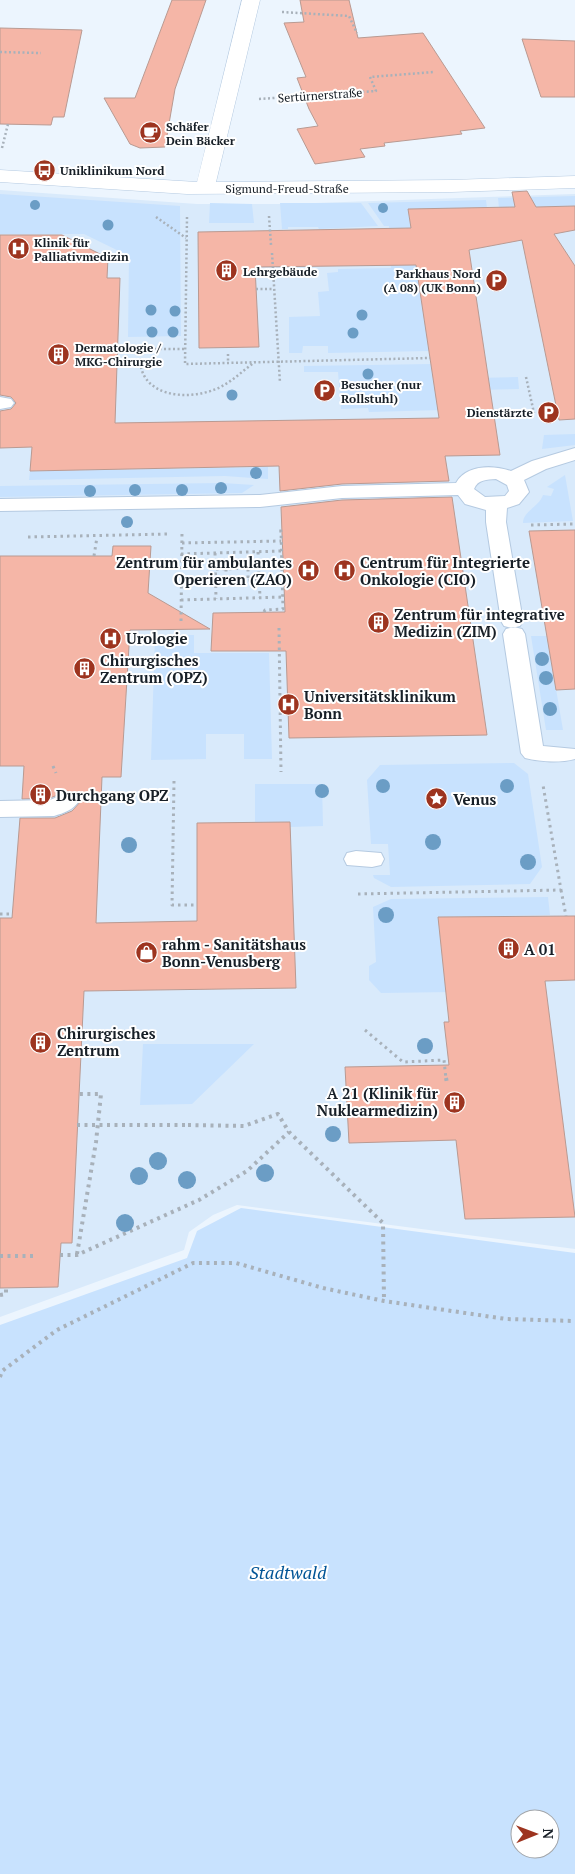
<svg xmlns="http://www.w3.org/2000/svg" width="575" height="1874" viewBox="0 0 575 1874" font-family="'PT Serif',serif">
  <rect width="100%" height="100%" fill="#ecf5fe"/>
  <path fill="#d9eafb" d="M0 190 197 204H287L575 194V1249L237 1205 213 1215 189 1232 184 1250 0 1317Z"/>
  <path fill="#c8e2fe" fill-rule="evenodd" d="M0 194 180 206 181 336 128 337 129 256 84 234H0Z
    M575 196V206L499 208 498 198Z
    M486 200 487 208 408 209 429 351 328 353V346H303L302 353H289V317L320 316 318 292 329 291 327 273 338 272V269L391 268 389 226H384L368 203Z
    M210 203 252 204 254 223H209Z
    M280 203H361L378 226 319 229 318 227H288V229H282Z
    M431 364 433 379 518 377 519 389 475 390 479 409 369 412 368 408 341 409 338 372H304V366Z
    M575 434V445L542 449 544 435Z
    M268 467V479L225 476 29 480 30 471Z
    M565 475 573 521 523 523C523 511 539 507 543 495L551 496 554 489 547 487Z
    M222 483 254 485 242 493 0 497V486Z
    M155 635H194V653H269L272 759H244V734H206V759L151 760Z
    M531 636H547L563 730H546Z
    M514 763 528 774 542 867 530 884 391 887 374 878 373 875H390L388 844H371L367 780 380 765Z
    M255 784H322L323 826 290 827 289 822H255Z
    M548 897 550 915 438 917 445 983 452 992 381 993 369 980V966L376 962 373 907 391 899Z
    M143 1044H254L192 1104 140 1105Z
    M241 1208 575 1253V1874H0V1325L187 1258 197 1231ZM520 1819H550V1849H520Z"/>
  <path fill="#f5b6a7" stroke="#b99a92" d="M172 0H206L175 89 165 147 140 148 130 144 104 98H135Z
    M300 0H349L358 38 423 33 485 128 460 131 462 134 384 143 385 146 360 149 365 157 315 164 297 129 318 126 309 109 297 78 306 77 284 23 304 22Z
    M0 28 82 30 64 117H53L51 125 0 124Z
    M522 39 575 41V97H541Z
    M527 191 536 207 575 206V230L554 234 575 266V419L559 420 522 240 469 250 500 455 445 456 449 481 342 484 280 491 279 466 30 471 32 447 0 448V411L11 409 16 403 11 397 0 395V235H62L108 258 107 278H120L115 423 439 418 416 265 255 267 259 347 199 348 198 232 411 228 408 209 515 207 512 192Z
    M452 497 487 735 289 738 286 651H211L213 613 285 612 281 507 342 500Z
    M575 530V689L556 690 529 531Z
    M113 546H151L148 593 210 629 130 630 121 777H102L96 923 197 921V823L290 822 296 988 84 991 72 1243H61L58 1287 0 1288V918H12L20 818H55L72 811 81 801 76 795 68 791 50 798 22 799 24 766H0V556H112Z
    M575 916V980L545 981 575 1217 465 1219 456 1140 349 1143 345 1067 449 1065 444 1022H449L438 917Z"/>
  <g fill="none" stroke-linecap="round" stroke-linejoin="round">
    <defs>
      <path id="service" d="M0 397 11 399 14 403 11 407 0 409Z
        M575 448V460L546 469 524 480 529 492 519 504 507 508 506 522 523 621 520 626 512 628 504 626 501 621 486 522V510L465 504 458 495 342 498 260 507 0 511V499L260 495 342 486 456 483C466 464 494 465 511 471L532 461ZM496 479 507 485 509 491 505 496 485 497 474 489C478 479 487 480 496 479Z
        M514 627 522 629 525 634 543 746 575 749V759C560 763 540 762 525 758L521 753 503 634 506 629Z
        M67 793 75 796 79 801C73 810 64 813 54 816L0 817V801L50 800Z
        M356 851 381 853 384 859 381 865 372 867 347 865 344 859 347 853Z"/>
      <path id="minor" d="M242 0H260L216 182 451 180 575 176V188L451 192 187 194 0 182V170L197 182Z"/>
    </defs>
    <use href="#service" stroke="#b5cae1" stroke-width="2"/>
    <use href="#minor" stroke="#b5cae1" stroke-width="1"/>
    <path stroke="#a8b1ba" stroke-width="2.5" stroke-dasharray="2 2.5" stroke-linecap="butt" d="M282 12 349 16 357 33
      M0 52 41 53
      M259 99 376 91 370 77 434 72
      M2 148 8 124
      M269 216 271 245
      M156 217 186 238
      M187 217 185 364 430 358
      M272 253 280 383
      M256 289H273
      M155 349H185
      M228 354V363
      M140 358C140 397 187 401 216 389 231 383 242 371 255 362
      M526 377 534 413
      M510 414H517"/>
    <path stroke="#a8b1ba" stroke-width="3" stroke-dasharray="2.5 4" stroke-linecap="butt" d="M531 525 575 524
      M28 537 169 534
      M182 543 281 541
      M258 552 260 598
      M215 553 216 599
      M181 554 281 551
      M94 556 97 537
      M216 569 258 568
      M226 569V581
      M248 569V580
      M216 581 259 580
      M181 600 283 597
      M264 612 265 610 283 609 281 531H278
      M181 621 182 532
      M279 628 281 772
      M53 766 56 773
      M174 781 172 905H197
      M561 890 566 916
      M358 894 561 890 543 785
      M0 914H13
      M365 1030 403 1062 444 1060 446 1079"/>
    <path stroke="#a8b1ba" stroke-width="4" stroke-dasharray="3 4.5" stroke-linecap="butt" d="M446 1078 447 1083
      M188 1125 244 1126 278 1114 289 1132 383 1223 384 1301
      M77 1254 96 1142 101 1094H79
      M60 1255H77L199 1200 247 1171 289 1132
      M0 1256H33
      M0 1295 6 1294V1288
      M0 1377 2 1371 57 1330 193 1263H236L323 1288 384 1301 506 1319 575 1321"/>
    <use href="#service" fill="#fff" fill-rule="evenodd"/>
    <use href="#minor" fill="#fff" fill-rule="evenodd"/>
    <path stroke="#a8b1ba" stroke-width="4" stroke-dasharray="3 4.5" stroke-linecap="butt" d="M77 1125H188"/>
  </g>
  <g fill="#6b9dc5">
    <circle cx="35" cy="205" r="5"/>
    <circle cx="383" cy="208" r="5"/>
    <circle cx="108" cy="225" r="5.5"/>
    <circle cx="151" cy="310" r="5.5"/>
    <circle cx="175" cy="311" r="5.5"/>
    <circle cx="362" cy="315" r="5.5"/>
    <circle cx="152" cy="332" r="5.5"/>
    <circle cx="173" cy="332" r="5.5"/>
    <circle cx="353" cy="333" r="5.5"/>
    <circle cx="368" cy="374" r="5.5"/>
    <circle cx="232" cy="395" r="5.5"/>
    <circle cx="256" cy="473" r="6"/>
    <circle cx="221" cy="488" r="6"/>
    <circle cx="135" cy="490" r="6"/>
    <circle cx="182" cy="490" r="6"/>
    <circle cx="90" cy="491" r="6"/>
    <circle cx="127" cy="522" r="6"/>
    <circle cx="542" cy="659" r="7"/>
    <circle cx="546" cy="678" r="7"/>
    <circle cx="550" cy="709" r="7"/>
    <circle cx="383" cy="786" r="7"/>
    <circle cx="507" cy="786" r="7"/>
    <circle cx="322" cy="791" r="7"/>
    <circle cx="433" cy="842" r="8"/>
    <circle cx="129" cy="845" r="8"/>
    <circle cx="528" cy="862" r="8"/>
    <circle cx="386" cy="915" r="8"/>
    <circle cx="425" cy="1046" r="8"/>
    <circle cx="333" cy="1134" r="8"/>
    <circle cx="158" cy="1161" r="9"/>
    <circle cx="265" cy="1173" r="9"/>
    <circle cx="139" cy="1176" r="9"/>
    <circle cx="187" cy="1180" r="9"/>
    <circle cx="125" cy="1223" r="9"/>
  </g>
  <defs>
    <symbol id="cafe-disc" viewBox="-11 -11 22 22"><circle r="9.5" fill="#9d341f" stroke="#fff"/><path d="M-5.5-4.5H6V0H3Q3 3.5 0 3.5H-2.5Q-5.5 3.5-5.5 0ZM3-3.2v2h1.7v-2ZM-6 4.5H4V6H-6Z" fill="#fff"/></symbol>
    <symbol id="bus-disc" viewBox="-11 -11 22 22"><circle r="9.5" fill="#9d341f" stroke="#fff"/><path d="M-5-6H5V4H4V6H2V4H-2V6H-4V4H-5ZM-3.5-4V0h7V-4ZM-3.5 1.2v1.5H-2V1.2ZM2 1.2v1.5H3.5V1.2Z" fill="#fff"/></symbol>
    <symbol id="hospital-disc" viewBox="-11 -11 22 22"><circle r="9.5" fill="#9d341f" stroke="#fff"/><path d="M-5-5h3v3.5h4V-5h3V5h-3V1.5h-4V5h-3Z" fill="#fff"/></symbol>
    <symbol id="building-disc" viewBox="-11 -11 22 22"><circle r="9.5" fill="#9d341f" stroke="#fff"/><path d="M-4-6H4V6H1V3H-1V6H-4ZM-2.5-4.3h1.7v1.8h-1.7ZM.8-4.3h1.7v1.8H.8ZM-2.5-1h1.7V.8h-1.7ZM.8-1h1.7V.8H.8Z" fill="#fff"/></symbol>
    <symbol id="parking-disc" viewBox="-11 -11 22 22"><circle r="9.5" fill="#9d341f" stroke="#fff"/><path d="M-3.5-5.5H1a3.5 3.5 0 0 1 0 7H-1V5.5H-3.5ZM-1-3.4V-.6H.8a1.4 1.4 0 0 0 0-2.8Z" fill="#fff"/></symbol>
    <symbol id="sight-disc" viewBox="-11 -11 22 22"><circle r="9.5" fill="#9d341f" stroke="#fff"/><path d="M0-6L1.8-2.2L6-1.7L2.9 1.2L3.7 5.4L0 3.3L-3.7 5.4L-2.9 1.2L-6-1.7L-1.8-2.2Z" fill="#fff"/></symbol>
    <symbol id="shop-disc" viewBox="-11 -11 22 22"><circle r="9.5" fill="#9d341f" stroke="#fff"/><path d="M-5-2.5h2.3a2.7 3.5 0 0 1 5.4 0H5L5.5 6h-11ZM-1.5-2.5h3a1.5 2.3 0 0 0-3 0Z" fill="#fff"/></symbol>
  </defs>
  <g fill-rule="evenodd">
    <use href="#cafe-disc" x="138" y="120" width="25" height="25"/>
    <use href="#bus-disc" x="32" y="158" width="25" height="25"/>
    <use href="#hospital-disc" x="6" y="236" width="25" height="25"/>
    <use href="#building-disc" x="214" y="258" width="25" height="25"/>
    <use href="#parking-disc" x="484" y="268" width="25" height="25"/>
    <use href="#building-disc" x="46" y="342" width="25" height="25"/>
    <use href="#parking-disc" x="312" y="378" width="25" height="25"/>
    <use href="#parking-disc" x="536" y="400" width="25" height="25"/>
    <use href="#hospital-disc" x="296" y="558" width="25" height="25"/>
    <use href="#hospital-disc" x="332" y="558" width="25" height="25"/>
    <use href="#building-disc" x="366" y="610" width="25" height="25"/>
    <use href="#hospital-disc" x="98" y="626" width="25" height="25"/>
    <use href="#building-disc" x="72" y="656" width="25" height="25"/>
    <use href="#hospital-disc" x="276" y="692" width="25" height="25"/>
    <use href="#building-disc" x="28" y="782" width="25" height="25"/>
    <use href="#sight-disc" x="424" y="786" width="25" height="25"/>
    <use href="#building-disc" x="496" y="936" width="25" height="25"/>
    <use href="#shop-disc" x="134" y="940" width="25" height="25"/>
    <use href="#building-disc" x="28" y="1030" width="25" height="25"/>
    <use href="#building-disc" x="442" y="1090" width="25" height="25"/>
  </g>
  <g text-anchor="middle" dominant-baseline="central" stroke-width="4" stroke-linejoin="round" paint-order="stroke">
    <g font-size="12" fill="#171f27" stroke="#fff">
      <text transform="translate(320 95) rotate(-4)">Sertürnerstraße</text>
      <text x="287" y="188">Sigmund-Freud-Straße</text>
    </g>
    <g font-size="12" font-weight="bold" fill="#171f27" stroke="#fff" text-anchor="start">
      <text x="166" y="126">Schäfer<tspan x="166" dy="14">Dein Bäcker</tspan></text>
      <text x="60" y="170">Uniklinikum Nord</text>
      <text x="34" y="242">Klinik für<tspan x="34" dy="14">Palliativmedizin</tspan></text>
      <text x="243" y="271">Lehrgebäude</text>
      <text x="481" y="273" text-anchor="end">Parkhaus Nord<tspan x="481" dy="14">(A 08) (UK Bonn)</tspan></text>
      <text x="75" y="347">Dermatologie /<tspan x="75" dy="14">MKG-Chirurgie</tspan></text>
      <text x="341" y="384">Besucher (nur<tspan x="341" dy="14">Rollstuhl)</tspan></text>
      <text x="533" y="412" text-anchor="end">Dienstärzte</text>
    </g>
    <g font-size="15" font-weight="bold" fill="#171f27" stroke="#fff" text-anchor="start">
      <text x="292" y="562" text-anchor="end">Zentrum für ambulantes<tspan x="292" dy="17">Operieren (ZAO)</tspan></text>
      <text x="360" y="562">Centrum für Integrierte<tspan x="360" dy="17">Onkologie (CIO)</tspan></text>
      <text x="394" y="614">Zentrum für integrative<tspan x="394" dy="17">Medizin (ZIM)</tspan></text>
      <text x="126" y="638">Urologie</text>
      <text x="100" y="660">Chirurgisches<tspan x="100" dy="17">Zentrum (OPZ)</tspan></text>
      <text x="304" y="696">Universitätsklinikum<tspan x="304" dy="17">Bonn</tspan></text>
      <text x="56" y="795">Durchgang OPZ</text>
      <text x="453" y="799">Venus</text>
      <text x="162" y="944">rahm - Sanitätshaus<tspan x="162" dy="17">Bonn-Venusberg</tspan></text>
      <text x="524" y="949">A 01</text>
      <text x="57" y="1033">Chirurgisches<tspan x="57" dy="17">Zentrum</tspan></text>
      <text x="438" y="1093" text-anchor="end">A 21 (Klinik für<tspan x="438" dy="17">Nuklearmedizin)</tspan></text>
    </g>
    <g font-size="18" font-style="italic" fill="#025596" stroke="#fff">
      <text x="288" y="1572">Stadtwald</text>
    </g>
  </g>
  <g transform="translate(535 1834) rotate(89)"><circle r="24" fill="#ffffff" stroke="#a2a5a9"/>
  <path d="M0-4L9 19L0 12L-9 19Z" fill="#9d341f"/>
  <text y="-8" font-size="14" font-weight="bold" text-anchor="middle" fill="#171f27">N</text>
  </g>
</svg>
